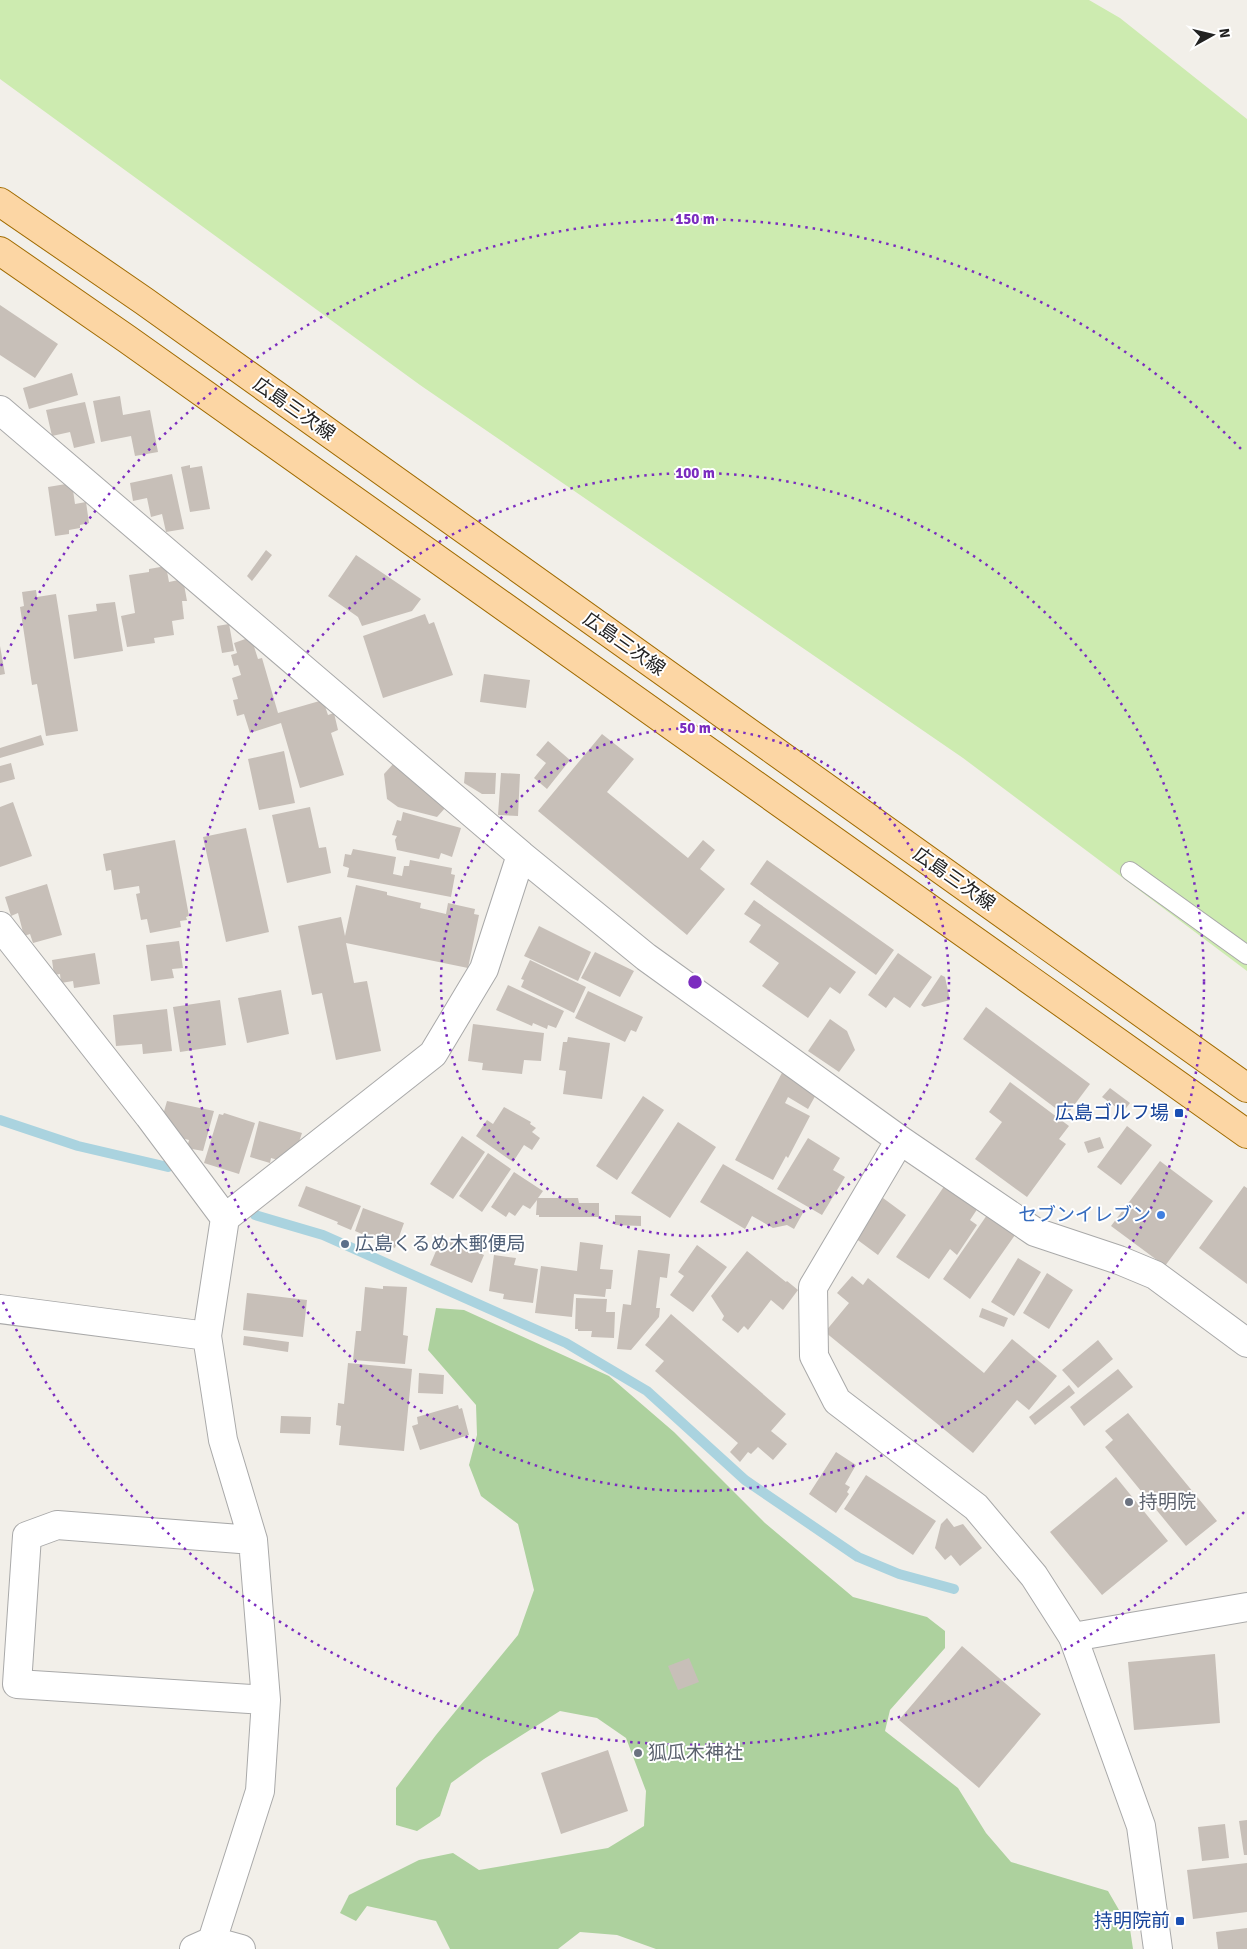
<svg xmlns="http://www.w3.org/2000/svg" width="1247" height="1949" viewBox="0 0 1247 1949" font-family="Signika,'Noto Sans JP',sans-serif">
  <rect width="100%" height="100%" fill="#f2efe9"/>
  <path fill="#cdebb0" d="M0 0H1089L1120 18 1247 119V971L963 758 420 385 0 79Z"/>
  <path fill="#add19e" d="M436 1308 464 1310 609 1376 674 1432 765 1523 853 1597 927 1617 945 1631V1648L890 1710 885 1731 958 1788 986 1833 1011 1862 1108 1891 1130 1929 1133 1949H656L617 1935 580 1932 558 1949H450L436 1921 367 1906 356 1921 340 1913 349 1895 419 1860 453 1853 479 1870 608 1848 644 1826 646 1791 626 1738 597 1718 560 1711 484 1759 451 1783 440 1816 417 1831 396 1825V1788L436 1735 518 1635 534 1590 518 1524 481 1496 469 1465 477 1435 476 1405 428 1350Z"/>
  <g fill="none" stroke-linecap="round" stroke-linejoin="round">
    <path stroke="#aad3df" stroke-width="10" d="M0 1120 78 1146 168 1167
      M255 1215 323 1235 566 1343 647 1391 745 1480 858 1557 899 1574 954 1589"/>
  </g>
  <path fill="#c7bfb8" d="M0 305 58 344 35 378 0 355Z
    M72 373 78 395 29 409 23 388Z
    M120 396 123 415 150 410 158 452 135 456 131 436 101 442 93 401Z
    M85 402 95 443 74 448 70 432 52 436 46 410Z
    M190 465V468L202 466 210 509 190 512 181 467Z
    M172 474 184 529 166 532 162 514 151 517 147 498 133 501 130 483Z
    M72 483 75 504 86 502 89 523 80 525V528L69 530V534L55 536 48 487Z
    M266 550 272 555 252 581 247 576Z
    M356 555 421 599 412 611 362 626 358 617 328 596Z
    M166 566 169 582 183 579 187 601H182L184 619 172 621 174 635 154 638 155 643 127 647 121 616 135 613 129 575 149 572V569Z
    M36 590 37 597 56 594 78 731 46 736 37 684 32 685 20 607 24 606 22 592Z
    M115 602 123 651 74 659 68 615 97 611 96 604Z
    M425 614 429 624 434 622 453 675 383 698 363 636Z
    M229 624 234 651 222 653 217 626Z
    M251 637 258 659 262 658 278 713 323 700 328 715 334 713 338 730 331 733 344 775 300 788 281 723 250 733 244 714 237 716 233 700 238 699 232 678 241 675 238 665 234 666 231 655 237 653 234 643Z
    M0 646 5 674 0 675Z
    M484 674 530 680 526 708 480 702Z
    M602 734 634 759 607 792 688 858 703 840 715 850 700 869 725 889 687 935 538 811Z
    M41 735 44 745 0 758V748Z
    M548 741 570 760 547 789 534 778 546 763 536 755Z
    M284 751 295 803 259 810 248 759Z
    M11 763 15 779 0 783V766Z
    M394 763 446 807 437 817 398 807 387 799 384 774Z
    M465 772 496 773 495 794H482L464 783Z
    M501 773 520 774 518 816 498 815Z
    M13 802 32 856 0 867V807Z
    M310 807 319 848 326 847 331 873 287 883 272 815Z
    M403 812 461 828 452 857 441 853 439 859 397 850 395 840 397 836 392 835 397 820 401 821Z
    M246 828 269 932 226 942 203 837Z
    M175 840 189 916 186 917 187 920 180 921 181 927 150 933 147 919 141 920 136 894 140 893 139 886 114 890 111 870 106 871 103 854Z
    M353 849 396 857 393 874 402 876 404 866H409L410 860 452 868 451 874 455 875 451 897 347 877 349 868 343 866 345 854 351 855Z
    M767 860 894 950 876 975 750 884Z
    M47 884 62 935 33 943 30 934 24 936 18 913 11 916 5 897Z
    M356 885 387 892V895L421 903 420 908 446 914 448 903 475 909 474 914 479 915 468 968 346 943 354 983 367 981 381 1051 336 1060 322 993 312 995 298 926 341 917 345 936Z
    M754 900 856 972 840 994 830 987 808 1018 762 986 779 963 749 942 761 925 744 914Z
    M539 926 591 952 578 981 524 956Z
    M179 941 183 968 172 969 174 978 151 981 146 945Z
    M595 952 634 971 620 997 581 978Z
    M95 953 100 984 74 988 73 981 61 983 60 974 54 975 52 960Z
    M898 953 932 977 910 1008 894 997 886 1008 868 995Z
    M530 960 586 987 574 1013 521 987 524 980 521 979Z
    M941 975 945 977 950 1000 924 1007 921 1005Z
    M508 985 564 1011 556 1028 548 1025 547 1029 533 1023 532 1026 496 1010Z
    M281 990 289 1034 247 1043 238 998Z
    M588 991 643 1017 636 1032 631 1030 625 1042 575 1018Z
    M220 1000 226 1045 180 1052 173 1007Z
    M986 1007 1090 1084 1066 1116 963 1039Z
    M167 1009 172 1051 143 1054 142 1044 116 1046 113 1015Z
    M830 1019 847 1031 855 1050 839 1072 808 1051Z
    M473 1024 544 1033 541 1061 524 1060 522 1074 482 1070 483 1063 468 1061Z
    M568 1037 610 1043 602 1099 563 1094 566 1071 559 1070 563 1042H567Z
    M783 1071 818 1091 808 1109 788 1097 785 1103 810 1116 788 1158 786 1156 773 1180 735 1160Z
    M1010 1082 1069 1126 1059 1139 1066 1144 1027 1197 975 1159 1002 1122 989 1112Z
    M1110 1088 1130 1103 1123 1112 1102 1097Z
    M643 1096 664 1110 617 1180 596 1166Z
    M167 1101 214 1111 203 1151 187 1148 189 1140 177 1137 178 1131 169 1129 161 1122Z
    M504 1107 531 1122 530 1124 536 1128 532 1132 540 1138 532 1150 524 1145 513 1162 476 1136 487 1120 493 1124Z
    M224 1113 255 1123 239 1174 204 1163 219 1114 223 1115Z
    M259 1121 302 1133 298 1145H294L291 1156 283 1154 282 1161 271 1158 270 1163 250 1157Z
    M678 1122 716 1147 670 1218 631 1193Z
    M1127 1126 1152 1145 1121 1185 1097 1167Z
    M462 1136 485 1152 453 1199 430 1184Z
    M1100 1137 1104 1148 1088 1153 1084 1142Z
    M808 1138 840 1158 833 1170 845 1177 822 1215 777 1189Z
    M488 1153 511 1169 482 1212 459 1196Z
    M1160 1161 1213 1201 1165 1266 1111 1226Z
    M723 1164 804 1211 794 1229 787 1225 773 1228 752 1216 745 1229 700 1202Z
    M514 1172 543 1191 538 1198H578L579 1203H599V1217H539V1215H536L537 1200 530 1209 523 1205 515 1216 509 1212 506 1217 491 1207Z
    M945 1185 978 1208 970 1220 977 1225 957 1255 950 1249 929 1279 896 1257Z
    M306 1186 361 1206 351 1230 337 1224 338 1222 298 1206Z
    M1244 1186 1247 1188V1284L1199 1248Z
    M883 1198 906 1215 878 1255 855 1238Z
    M363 1208 404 1223 395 1248 355 1231Z
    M615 1215 641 1216V1226L615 1225Z
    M987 1215 1015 1235 970 1299 943 1279Z
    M442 1237 484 1255 472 1283 430 1265Z
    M580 1242 603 1245 600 1269 613 1270 611 1289H606L605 1297 574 1294 572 1317 535 1313 541 1266 577 1271Z
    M697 1245 727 1267 693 1312 670 1295 684 1276 678 1272Z
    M638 1250 670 1254 667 1278 660 1277 656 1308H660L659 1317 631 1350 617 1349 623 1304 631 1305Z
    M747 1251 786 1282 787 1281 798 1290 783 1310 771 1300 748 1330 744 1326 738 1333 722 1320 724 1316 711 1296Z
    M494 1255 516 1258 514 1265 538 1269 533 1303 503 1299 504 1294 489 1291Z
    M1018 1258 1041 1272 1014 1316 991 1302Z
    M1047 1273 1073 1290 1049 1329 1023 1313Z
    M852 1276 863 1285 868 1278 984 1373 1012 1339 1057 1376 1029 1410 1017 1400 973 1453 825 1332 849 1303 837 1293Z
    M383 1286 407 1287 403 1335 408 1336 405 1364 353 1360 356 1331H361L365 1287 383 1289Z
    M247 1293 307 1300 303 1337 243 1330Z
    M576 1298 607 1299 606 1312H615L614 1338 591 1337 592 1331H578V1329H575Z
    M982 1308 1008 1318 1004 1327 979 1317Z
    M671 1314 786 1414 771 1431 787 1444 773 1460 758 1447 751 1454 748 1452 740 1462 730 1452 738 1443 655 1371 664 1361 645 1345Z
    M244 1336 289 1342 288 1352 243 1345Z
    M1098 1340 1113 1359 1078 1388 1062 1370Z
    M348 1363 412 1369 404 1451 339 1445 341 1426 336 1425 338 1403 344 1404Z
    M1118 1369 1133 1387 1084 1426 1070 1407Z
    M419 1373 444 1375 443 1394 418 1393Z
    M1069 1385 1075 1393 1035 1425 1029 1417Z
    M458 1405 459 1409 462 1408 469 1435 420 1450 412 1426 418 1424 417 1417Z
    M1128 1413 1217 1521 1186 1546 1105 1447 1113 1440 1105 1431Z
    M281 1416 311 1417 310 1434 280 1433Z
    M836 1452 856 1465 845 1484 850 1487 847 1492 849 1494 836 1513 809 1494Z
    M866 1475 936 1521 913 1555 844 1509Z
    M1116 1477 1168 1541 1102 1595 1050 1532Z
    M947 1518 954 1527 963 1524 982 1548 960 1566 951 1555 945 1560 935 1548 941 1524Z
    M962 1646 1041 1714 979 1788 899 1720Z
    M1215 1654 1220 1723 1134 1730 1128 1662Z
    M689 1658 699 1682 678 1690 668 1666Z
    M608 1750 628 1811 561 1834 541 1773Z
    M1247 1820V1855H1244L1239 1821Z
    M1225 1824 1229 1858 1202 1861 1198 1827Z
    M1247 1863V1912L1193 1919 1187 1870Z
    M1247 1928V1949H1218L1216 1932Z"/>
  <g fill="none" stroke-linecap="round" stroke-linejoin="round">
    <defs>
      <path id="service" d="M1130 871 1247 955"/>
      <path id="minor" d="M0 410 521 855 646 957 900 1140 1035 1232 1119 1260 1155 1275 1247 1343
        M0 926 149 1116 225 1218
        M900 1140 813 1287 814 1356 837 1401 976 1507 1034 1576 1073 1637 1247 1607
        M0 1309 207 1336
        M253 1540 57 1525 27 1536 17 1684 266 1700
        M212 1941 260 1791 266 1700 253 1540 223 1440 207 1336 225 1218 433 1054 484 969 521 855
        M194 1949 212 1941 241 1949"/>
      <path id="tertiary" d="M1073 1637 1141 1826 1158 1949"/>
      <path id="primary" d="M0 202 144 301 1247 1088
        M0 251 127 339 1247 1134"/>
    </defs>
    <use href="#service" stroke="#a9a9a9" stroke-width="20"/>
    <use href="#minor" stroke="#a9a9a9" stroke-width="30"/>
    <use href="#tertiary" stroke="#a9a9a9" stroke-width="30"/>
    <use href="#primary" stroke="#a06b00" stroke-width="30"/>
    <use href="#service" stroke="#fff" stroke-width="18"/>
    <use href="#minor" stroke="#fff" stroke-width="28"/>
    <use href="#tertiary" stroke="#fff" stroke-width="28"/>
    <use href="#primary" stroke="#fcd6a4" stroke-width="28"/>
  </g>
  <g fill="none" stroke="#7b2cbf" stroke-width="2.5" stroke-dasharray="2.5 5">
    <circle cx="695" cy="982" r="254"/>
    <circle cx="695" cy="982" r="509"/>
    <path d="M1244 1512A763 763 0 0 1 1 1298M1 666A763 763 0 0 1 1244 452"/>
  </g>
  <g fill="#1a4fb4" stroke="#fff" stroke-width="2">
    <rect x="1174" y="1108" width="10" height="10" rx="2.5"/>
    <rect x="1175" y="1916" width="10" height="10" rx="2.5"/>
  </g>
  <circle fill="#3f7fe0" stroke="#fff" stroke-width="2" cx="1161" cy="1215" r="5"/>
  <circle fill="#5c6f8a" stroke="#fff" stroke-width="2" cx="345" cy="1244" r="5"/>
  <g fill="#6b7280" stroke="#fff" stroke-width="2">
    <circle cx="1129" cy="1502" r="5"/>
    <circle cx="638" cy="1753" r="5"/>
  </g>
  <g text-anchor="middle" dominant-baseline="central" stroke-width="4" stroke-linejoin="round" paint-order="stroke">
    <g font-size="19" fill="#222" stroke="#fff">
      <text transform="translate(294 409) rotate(35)">広島三次線</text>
      <text transform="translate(624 644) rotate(35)">広島三次線</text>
      <text transform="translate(954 879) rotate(35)">広島三次線</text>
    </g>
    <g font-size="19" fill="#164399" stroke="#fff" text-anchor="end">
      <text x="1169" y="1113">広島ゴルフ場</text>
      <text x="1170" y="1921">持明院前</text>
    </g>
    <g font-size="19" fill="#366cbe" stroke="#fff" text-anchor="end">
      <text x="1151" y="1215">セブンイレブン</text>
    </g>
    <g font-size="19" fill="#4e5e75" stroke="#fff" text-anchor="start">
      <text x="355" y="1244">広島くるめ木郵便局</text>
    </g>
    <g font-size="19" fill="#5b616d" stroke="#fff" text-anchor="start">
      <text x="1139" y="1502">持明院</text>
      <text x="648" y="1753">狐瓜木神社</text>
    </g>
  </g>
  <circle cx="695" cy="982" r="8" fill="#7b2cbf" stroke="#fff" stroke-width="2.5"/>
  <g font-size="15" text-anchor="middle" font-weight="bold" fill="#7b2cbf" stroke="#fff" stroke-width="4" stroke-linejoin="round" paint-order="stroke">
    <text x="695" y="224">150 m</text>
    <text x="695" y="478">100 m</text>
    <text x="695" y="733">50 m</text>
  </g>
  <g transform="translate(1212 35) rotate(82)" stroke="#ffffff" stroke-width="4" paint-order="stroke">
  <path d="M0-4L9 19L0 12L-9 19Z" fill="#222222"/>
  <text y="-8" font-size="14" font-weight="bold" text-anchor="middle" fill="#222222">N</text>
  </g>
</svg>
